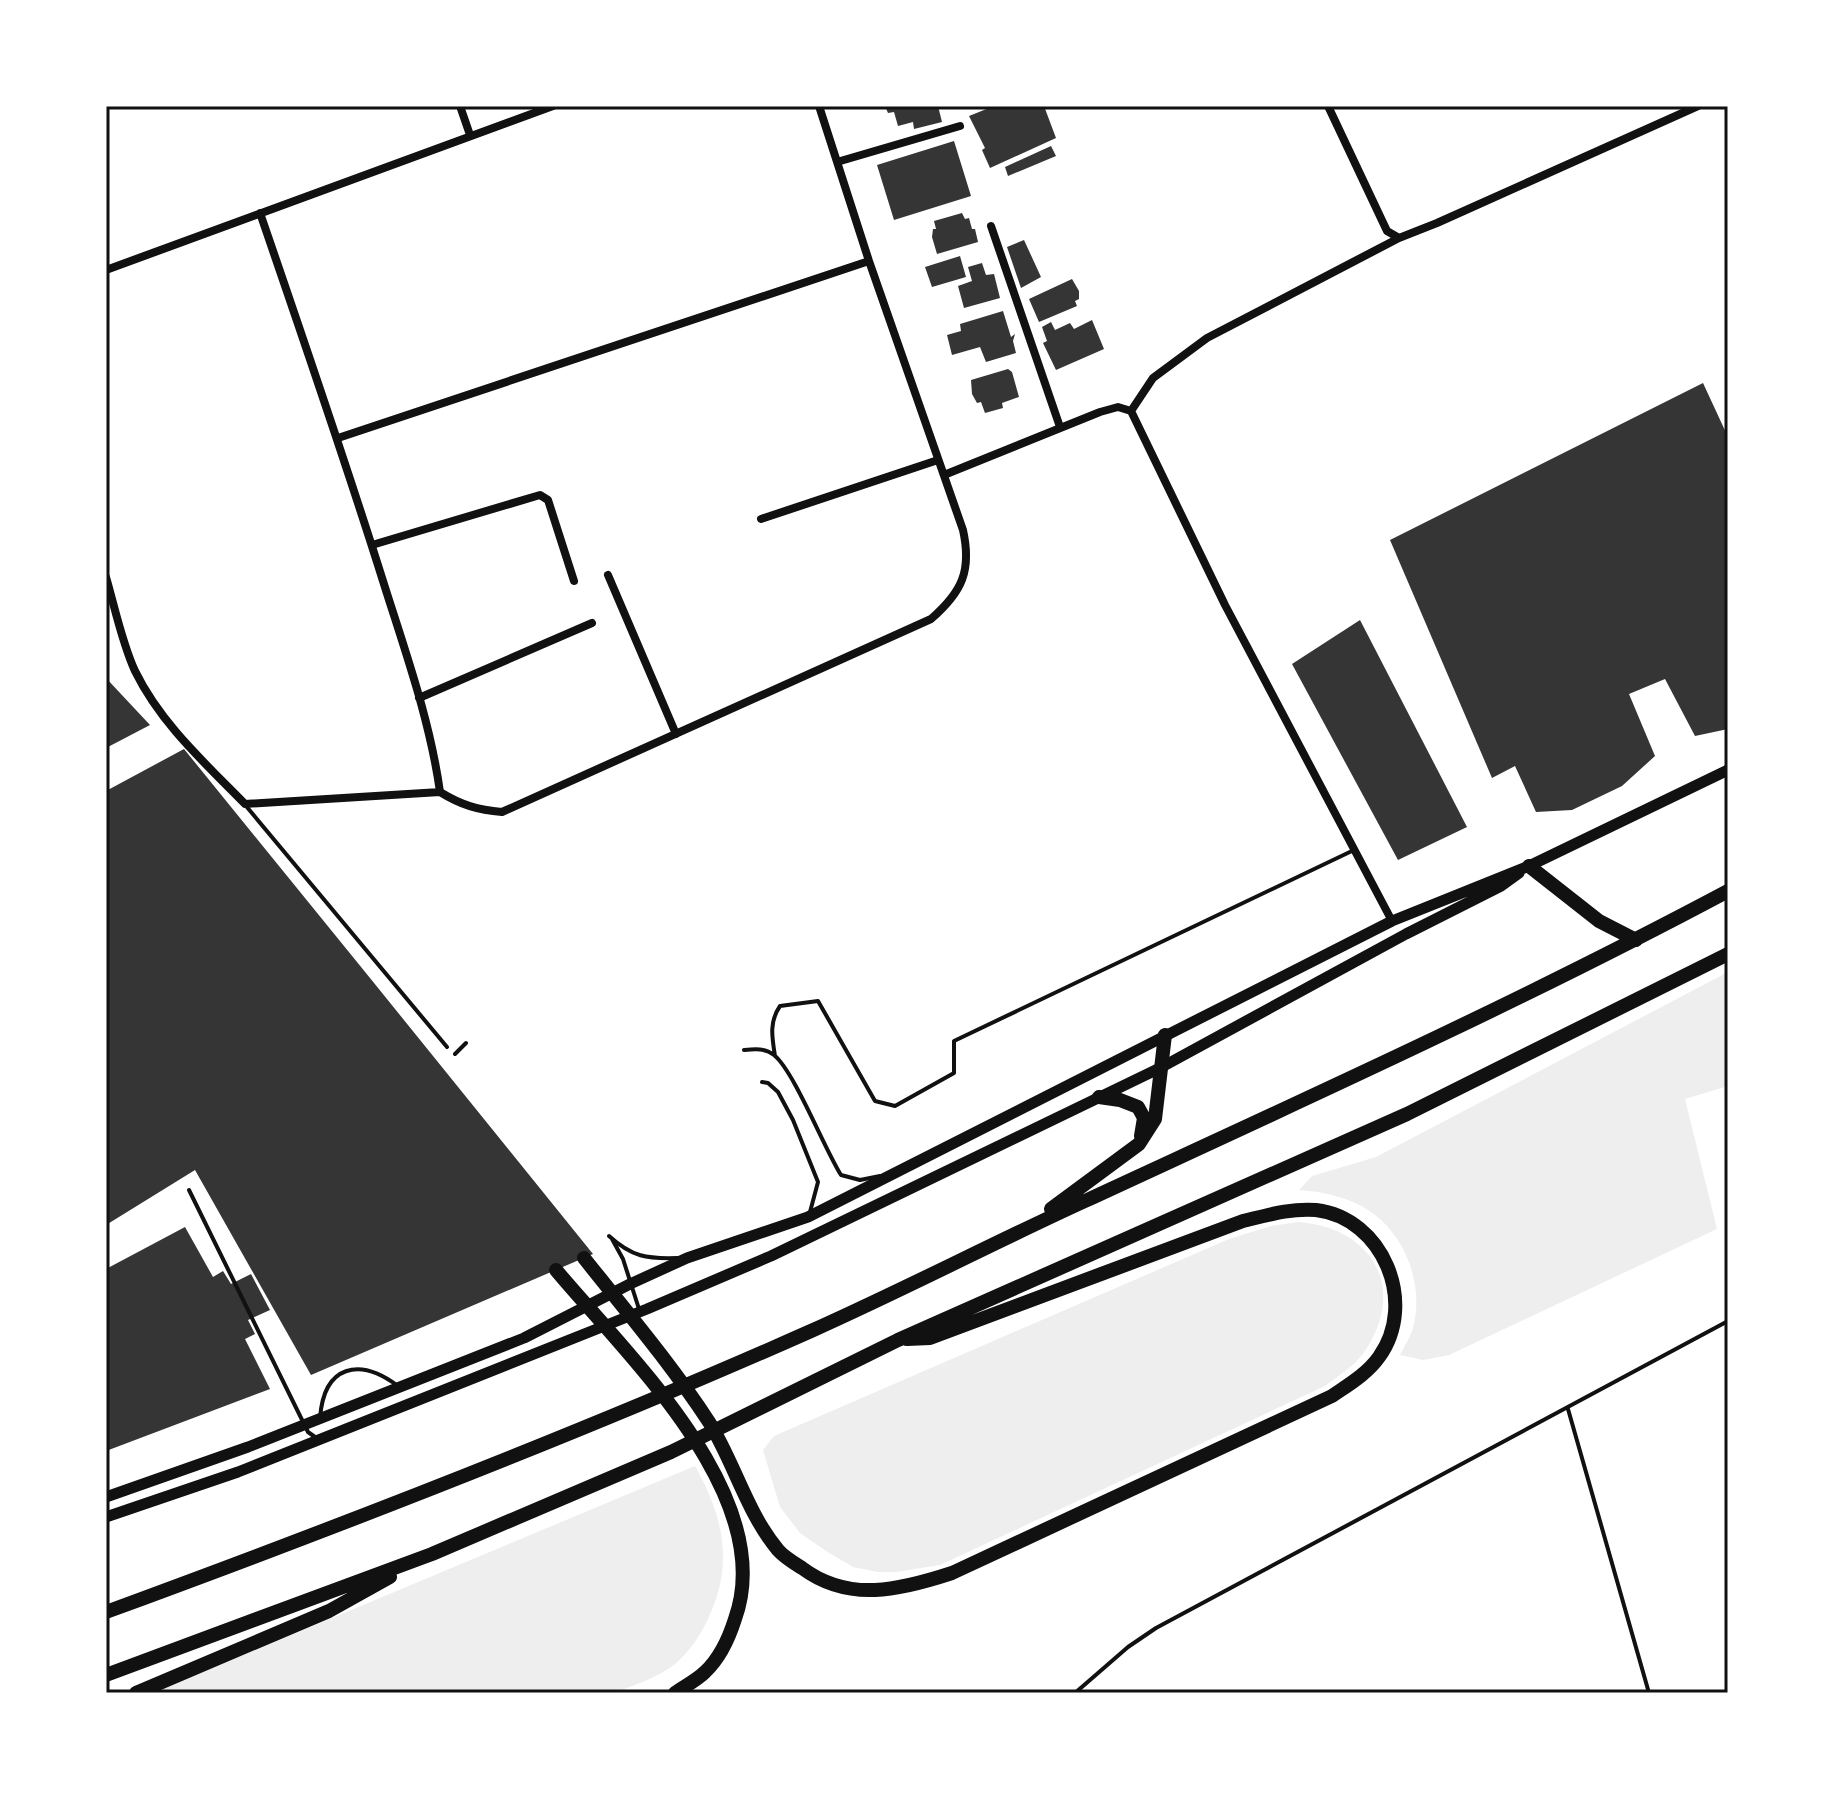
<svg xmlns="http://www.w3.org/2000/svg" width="1834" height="1799" viewBox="0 0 1834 1799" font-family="Raleway,sans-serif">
  <rect width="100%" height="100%" fill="#fff"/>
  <path fill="#eee" d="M1728 972V1086L1685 1099 1717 1229 1449 1355 1423 1360 1400 1355C1404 1346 1411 1337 1413 1327 1424 1288 1407 1239 1375 1215 1354 1198 1325 1192 1299 1190L1312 1176 1376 1157Z
    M1298 1222C1369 1227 1407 1284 1367 1348 1357 1364 1340 1375 1325 1386L940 1565 896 1572H878L853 1567 826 1551 800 1533 780 1507 763 1450 774 1436 1229 1239 1271 1226Z
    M695 1466C724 1518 734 1564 708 1619 700 1636 689 1652 675 1664 657 1678 635 1685 613 1693H153Z"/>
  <path fill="#353535" d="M885 106H938L942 122 914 129 913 122 898 126 894 112 888 113Z
    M994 106H1044L1056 138 990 168 982 150 985 148 969 116Z
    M954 141 971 196 894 220 877 165Z
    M1051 146 1056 156 1008 176 1005 167Z
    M962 213 965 219 969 218 972 229H975L978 242 937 254 932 237 933 229H936L934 221Z
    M1024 240 1041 277 1021 288 1007 247Z
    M960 256 966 277 932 287 925 267Z
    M982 263 986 275 994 274 1000 298 964 308 958 286 972 281 968 267Z
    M1072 279 1079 291V299L1075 301 1077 306 1039 322 1029 299Z
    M1003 311 1011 337 1015 334 1013 341 1016 353 986 362 980 347 952 355 947 335 961 331 960 324Z
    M1092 320 1104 349 1056 370 1043 343 1047 341 1042 327 1051 322 1055 330 1070 323 1074 329Z
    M1008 369 1012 372 1019 397 1002 403 1003 408 985 413 981 402 977 403 972 394 971 380Z
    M1703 383 1728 437V729L1695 736 1665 679 1629 694 1655 756 1622 786 1572 810 1536 812 1515 766 1492 778 1390 540Z
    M1360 620 1467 827 1398 860 1292 664Z
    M106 678 150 725 106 748Z
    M184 749 370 978 593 1254 311 1375 195 1170 106 1225V791Z
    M185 1227 213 1277 223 1271 231 1284 251 1274 270 1310 248 1320 255 1334 245 1339 270 1389 106 1451V1269Z"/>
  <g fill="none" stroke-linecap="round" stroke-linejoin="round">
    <path stroke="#111" stroke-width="4" d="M246 806 447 1047
      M744 1050C755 1049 765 1048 774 1055 794 1071 824 1148 841 1175L860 1180 880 1176
      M455 1054 466 1043
      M775 1056C772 1037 769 1022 780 1006L818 1001 875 1101 895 1106 954 1073V1041L1354 850
      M762 1082 768 1083 778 1092 793 1120 818 1182 810 1212
      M189 1190 308 1432 315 1437
      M609 1236C632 1257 647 1259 677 1258
      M612 1239 623 1259 639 1309
      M1568 1409 1649 1693
      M320 1418C324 1365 359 1357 398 1386
      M1075 1693 1128 1647 1156 1628 1728 1321"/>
    <path stroke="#111" stroke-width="8" d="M460 106 470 135
      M1328 106 1387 231 1399 238 1437 223 1698 106
      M837 162 960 126
      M260 213C302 335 344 457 383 581 405 651 430 720 440 792 461 805 478 810 502 812L931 619C962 592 972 571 963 530L869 261 819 106
      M991 226 1060 427
      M106 270 553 106
      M1131 411 1153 378 1207 338 1399 238
      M338 438 869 261
      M944 475 1100 412 1118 407 1131 411 1225 605 1392 921
      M761 519 938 460
      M372 545 540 495 548 500 574 581
      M608 575 676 734
      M106 577C115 608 122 643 135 671 161 724 205 763 245 804L440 792
      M419 698 592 623"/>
    <path stroke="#111" stroke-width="11" d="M106 1497 248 1447 524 1338 630 1284 687 1258 808 1217 1392 921 1529 866 1728 770
      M106 1517 238 1472 647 1309 771 1256 1160 1068 1406 934 1501 886 1519 873"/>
    <path stroke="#111" stroke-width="14" d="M1529 866 1599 921 1636 940
      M1099 1097 1120 1100 1138 1107 1144 1118 1141 1136
      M1051 1209 1139 1144 1155 1119 1165 1035
      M584 1258C627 1312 671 1364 709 1422 734 1462 747 1513 778 1550 784 1557 794 1563 802 1568 849 1603 900 1590 952 1573L1332 1396C1348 1385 1367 1374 1379 1357 1418 1303 1383 1218 1316 1210 1291 1208 1268 1215 1243 1221L930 1338 907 1339
      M556 1270C627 1355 779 1497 735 1619 729 1638 720 1658 705 1672 697 1680 685 1686 675 1693
      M106 1612C343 1525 579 1434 811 1331 903 1290 993 1243 1085 1201 1301 1101 1518 1003 1728 891
      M106 1675 432 1554 671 1452 898 1340 1407 1114 1728 954
      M136 1693 329 1611 390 1577"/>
  </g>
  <rect width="1834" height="1799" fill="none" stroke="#ffffff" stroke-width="216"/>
  <rect x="108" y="108" width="1618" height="1583" fill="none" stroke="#111" stroke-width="3"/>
</svg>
